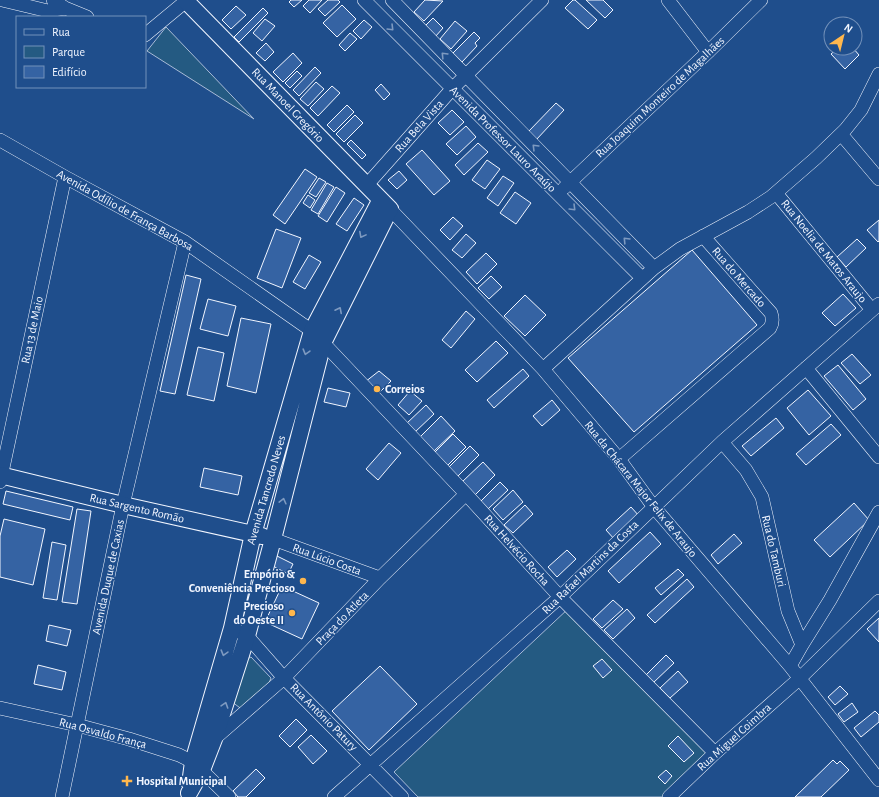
<svg xmlns="http://www.w3.org/2000/svg" width="879" height="797" viewBox="0 0 879 797" font-family="'Alegreya Sans',sans-serif">
  <rect width="100%" height="100%" fill="#1f4e8c"/>
  <path fill="#245a82" stroke="#a8bbd7" d="M166 27 254 119 147 51Z
    M569 608 711 753 664 797H418L394 772Z
    M251 657 271 678 269 683 243 710 232 702 247 659Z"/>
  <path fill="#3563a3" stroke="#f2f6ff" d="M291 0H302L294 7 289 2Z
    M309 0H322L310 13 303 6Z
    M328 0H338L340 2 325 16 318 9Z
    M425 0 443 1 424 21 414 12Z
    M573 0H575L597 20 588 29 565 8Z
    M586 0H603L613 10 605 18Z
    M342 5 356 19 337 37 323 23Z
    M236 6 246 15 231 29 222 20Z
    M263 8 268 13 239 42 234 37Z
    M433 18 443 28 435 37 424 27Z
    M265 19 275 26 262 41 253 33Z
    M364 20 372 27 361 39 353 31Z
    M455 21 467 31 451 49 440 39Z
    M474 32 480 38 475 43 477 46 462 62 453 53Z
    M350 33 357 39 345 51 339 45Z
    M266 43 274 52 265 61 256 53Z
    M838 48H853L859 55 845 69 831 54Z
    M293 53 302 63 283 82 273 72Z
    M315 67 321 73 299 96 293 90Z
    M297 71 302 76 290 88 285 83Z
    M316 82 324 89 308 106 300 99Z
    M381 84 390 94 384 100 375 90Z
    M332 86 340 93 318 116 310 108Z
    M556 103 564 110 536 140 528 132Z
    M347 105 354 112 334 132 327 125Z
    M452 110 464 122 450 135 438 123Z
    M355 115 363 123 344 142 336 134Z
    M466 126 476 137 457 155 446 144Z
    M351 140 366 155 362 159 347 144Z
    M478 143 488 152 464 175 455 165Z
    M422 150 450 181 434 195 406 164Z
    M487 160 500 169 485 189 472 180Z
    M305 169 317 177 285 224 273 215Z
    M399 171 407 180 397 189 388 180Z
    M503 176 514 183 498 206 487 198Z
    M319 178 326 182 316 197 309 193Z
    M327 183 334 187 318 214 311 210Z
    M336 187 345 193 327 222 318 216Z
    M515 192 531 203 516 224 500 213Z
    M308 195 315 200 310 208 303 203Z
    M354 198 364 205 347 231 336 224Z
    M453 217 463 226 450 240 440 230Z
    M879 220V241L878 242 867 230Z
    M276 229 301 238 282 288 257 278Z
    M466 234 476 243 462 258 452 250Z
    M857 239 866 248 846 267 837 257Z
    M692 250 757 325 634 432 568 358Z
    M486 253 497 264 477 284 466 272Z
    M309 255 321 262 305 289 293 282Z
    M186 275 201 279 175 394 160 391Z
    M491 276 502 287 489 299 478 288Z
    M843 294 856 308 835 326 822 313Z
    M525 295 546 315 525 336 504 316Z
    M208 299 236 306 228 336 200 329Z
    M466 311 475 319 451 348 442 340Z
    M241 318 271 324 256 393 227 386Z
    M496 341 508 353 477 382 465 370Z
    M198 347 224 353 214 401 187 395Z
    M852 354 871 375 860 384 841 363Z
    M838 365 866 399 853 410 824 376Z
    M523 369 529 376 494 408 487 400Z
    M379 371 391 381 376 396 365 382Z
    M328 388 350 393 346 407 324 402Z
    M808 390 831 416 809 435 787 408Z
    M410 391 422 401 409 415 398 405Z
    M552 400 560 410 542 426 533 416Z
    M426 405 434 414 414 433 406 424Z
    M441 416 455 431 433 452 419 438Z
    M776 418 784 428 751 456 742 446Z
    M831 424 841 435 806 465 796 454Z
    M453 434 466 447 447 466 434 453Z
    M389 443 401 453 378 480 366 469Z
    M470 446 479 455 458 476 449 467Z
    M483 462 495 475 475 495 462 482Z
    M204 468 242 476 238 495 200 487Z
    M500 482 508 490 488 509 481 501Z
    M513 490 523 502 503 520 493 509Z
    M6 491 73 507 70 520 3 504Z
    M854 503 869 520 830 557 814 540Z
    M525 505 533 514 513 533 504 525Z
    M631 507 640 517 615 540 606 530Z
    M77 509 91 511 77 604 62 602Z
    M4 519 45 529 33 585 0 577V536Z
    M650 532 661 544 619 583 608 571Z
    M734 534 742 543 718 564 711 555Z
    M52 542 66 545 57 600 43 598Z
    M567 550 576 559 557 577 548 567Z
    M277 556 293 564 288 574 273 566Z
    M678 569 684 575 661 595 655 588Z
    M687 579 694 587 655 623 647 615Z
    M282 586 319 603 302 639 265 622Z
    M613 600 623 609 602 628 593 619Z
    M627 609 635 618 613 639 604 630Z
    M879 618V642L867 629Z
    M49 625 71 630 67 646 46 641Z
    M666 655 674 663 653 683 645 676Z
    M602 659 612 670 603 678 593 666Z
    M38 665 66 672 62 690 34 684Z
    M380 666 417 704 369 750 332 711Z
    M678 671 688 682 670 698 660 688Z
    M840 686 848 694 835 705 828 697Z
    M852 703 858 712 844 722 838 714Z
    M875 711 879 715V722L861 737 854 728Z
    M296 719 307 730 290 747 279 736Z
    M311 735 327 751 313 764 298 747Z
    M678 736 694 753 684 762 668 746Z
    M833 760 837 764 840 761 849 770 821 797H795Z
    M256 769 265 778 246 797H238L233 791Z
    M666 770 672 776 665 784 658 777Z"/>
  <g fill="none" stroke-linecap="round" stroke-linejoin="round">
    <defs>
      <path id="minor" d="M2 0 48 11 65 8
        M53 0 65 8 87 17
        M364 0 642 278
        M392 0 654 268
        M668 0 708 52
        M145 35 186 1
        M841 134 879 179
        M0 140 65 177 185 242 312 331 466 494 560 597 715 753
        M366 186 452 89 542 0
        M564 188 708 52 761 0
        M776 193 872 310
        M390 209 543 369 619 459 653 506 790 666 879 780
        M806 368 879 457
        M543 369 654 268 680 249 748 212 771 197 816 158 845 130 861 110 879 74
        M722 442 746 470 762 497 788 611 802 645 790 666
        M619 459 770 328C773 323 773 319 771 313L703 236
        M0 482 65 177
        M273 539 380 578
        M232 628 247 636 284 678 402 797
        M802 645 830 600 879 512
        M0 708 77 725 129 739 179 755 193 762 229 797
        M214 739 284 678 380 578 466 494
        M62 797 123 505 185 242
        M334 797 560 597 722 442 879 304
        M669 797 715 753 799 679 879 601"/>
      <path id="major" d="M185 0 390 209 323 343 273 539 247 636 214 739 202 770 189 793
        M0 475 123 505 262 536
        M190 784 193 762 232 628 253 534 312 331 380 201"/>
    </defs>
    <use href="#minor" stroke="#f2f6ff" stroke-width="14"/>
    <use href="#major" stroke="#f2f6ff" stroke-width="18"/>
    <use href="#minor" stroke="#1f4e8c" stroke-width="13"/>
    <use href="#major" stroke="#1f4e8c" stroke-width="16"/>
  </g>
  <defs><path id="oneway-chevron" d="M-2-3.5L2.5 0L-2 3.5" fill="none" stroke-width="1.6" stroke-linecap="round" stroke-linejoin="round"/></defs>
  <g stroke="#7e9ac0">
    <use href="#oneway-chevron" transform="translate(391 28) rotate(45)"/>
    <use href="#oneway-chevron" transform="translate(444 55) rotate(-134)"/>
    <use href="#oneway-chevron" transform="translate(535 147) rotate(-135)"/>
    <use href="#oneway-chevron" transform="translate(573 208) rotate(45)"/>
    <use href="#oneway-chevron" transform="translate(362 235) rotate(118)"/>
    <use href="#oneway-chevron" transform="translate(626 240) rotate(-134)"/>
    <use href="#oneway-chevron" transform="translate(339 310) rotate(-63)"/>
    <use href="#oneway-chevron" transform="translate(306 352) rotate(106)"/>
    <use href="#oneway-chevron" transform="translate(283 501) rotate(-76)"/>
    <use href="#oneway-chevron" transform="translate(224 653) rotate(106)"/>
    <use href="#oneway-chevron" transform="translate(225 705) rotate(-72)"/>
  </g>
  <g fill="#ffb74d" stroke="#1f4e8c" stroke-width="1.5">
    <circle cx="377" cy="389" r="4"/>
    <circle cx="303" cy="581" r="4"/>
    <circle cx="292" cy="613" r="4"/>
    <path d="M125 775h4v4h4v4h-4v4h-4v-4h-4v-4h4z"/>
  </g>
  <g text-anchor="middle" dominant-baseline="central" stroke-width="3" stroke-linejoin="round" paint-order="stroke">
    <g font-size="12" fill="#f2f6ff" stroke="#1f4e8c">
      <text transform="translate(660 97) rotate(-43)">Rua Joaquim Monteiro de Magalhães</text>
      <text transform="translate(288 105) rotate(46)">Rua Manoel Gregório</text>
      <text transform="translate(419 126) rotate(-48)">Rua Bela Vista</text>
      <text transform="translate(503 139) rotate(45)">Avenida Professor Lauro Araújo</text>
      <text transform="translate(125 210) rotate(29)">Avenida Odílio de França Barbosa</text>
      <text transform="translate(824 251) rotate(51)">Rua Noelia de Matos Araujo</text>
      <text transform="translate(739 277) rotate(49)">Rua do Mercado</text>
      <text transform="translate(32 330) rotate(-78)">Rua 13 de Maio</text>
      <text transform="translate(641 489) rotate(51)">Rua da Chácara Major Felix de Araujo</text>
      <text transform="translate(266 490) rotate(-74)">Avenida Tancredo Neves</text>
      <text transform="translate(137 508) rotate(13)">Rua Sargento Romão</text>
      <text transform="translate(517 550) rotate(48)">Rua Helvécio Rocha</text>
      <text transform="translate(774 551) rotate(77)">Rua do Tamburi</text>
      <text transform="translate(327 559) rotate(20)">Rua Lúcio Costa</text>
      <text transform="translate(590 567) rotate(-44)">Rua Rafael Martins da Costa</text>
      <text transform="translate(108 577) rotate(-78)">Avenida Duque de Caxias</text>
      <text transform="translate(342 618) rotate(-46)">Praça do Atleta</text>
      <text transform="translate(324 717) rotate(45)">Rua Antônio Patury</text>
      <text transform="translate(103 733) rotate(15)">Rua Osvaldo França</text>
      <text transform="translate(734 737) rotate(-42)">Rua Miguel Coimbra</text>
    </g>
    <g font-size="12" font-weight="bold" fill="#f2f6ff" stroke="#1f4e8c" text-anchor="start">
      <text x="385" y="389">Correios</text>
      <text x="295" y="574" text-anchor="end">Empório &amp;<tspan x="295" dy="14">Conveniência Precioso</tspan></text>
      <text x="284" y="606" text-anchor="end">Precioso<tspan x="284" dy="14">do Oeste II</tspan></text>
      <text x="136" y="781">Hospital Municipal</text>
    </g>
  </g>
  <rect x="16" y="16" width="130" height="72" fill="#1f4e8c" stroke="#7391ba"/>
  <rect x="24" y="29" width="20" height="6" fill="#1f4e8c" stroke="#7391ba"/>
  <text x="52" y="36" font-size="12" fill="#f2f6ff">Rua</text>
  <rect x="24" y="46" width="20" height="12" fill="#245a82" stroke="#7391ba"/>
  <text x="52" y="56" font-size="12" fill="#f2f6ff">Parque</text>
  <rect x="24" y="66" width="20" height="12" fill="#3563a3" stroke="#7391ba"/>
  <text x="52" y="76" font-size="12" fill="#f2f6ff">Edifício</text>
  <g transform="translate(843 36) rotate(35)"><circle r="19" fill="#1f4e8c" stroke="#7391ba"/>
  <path d="M0-3L7 15L0 10L-7 15Z" fill="#ffb74d"/>
  <text y="-6" font-size="11" font-weight="bold" text-anchor="middle" fill="#f2f6ff">N</text>
  </g>
</svg>
